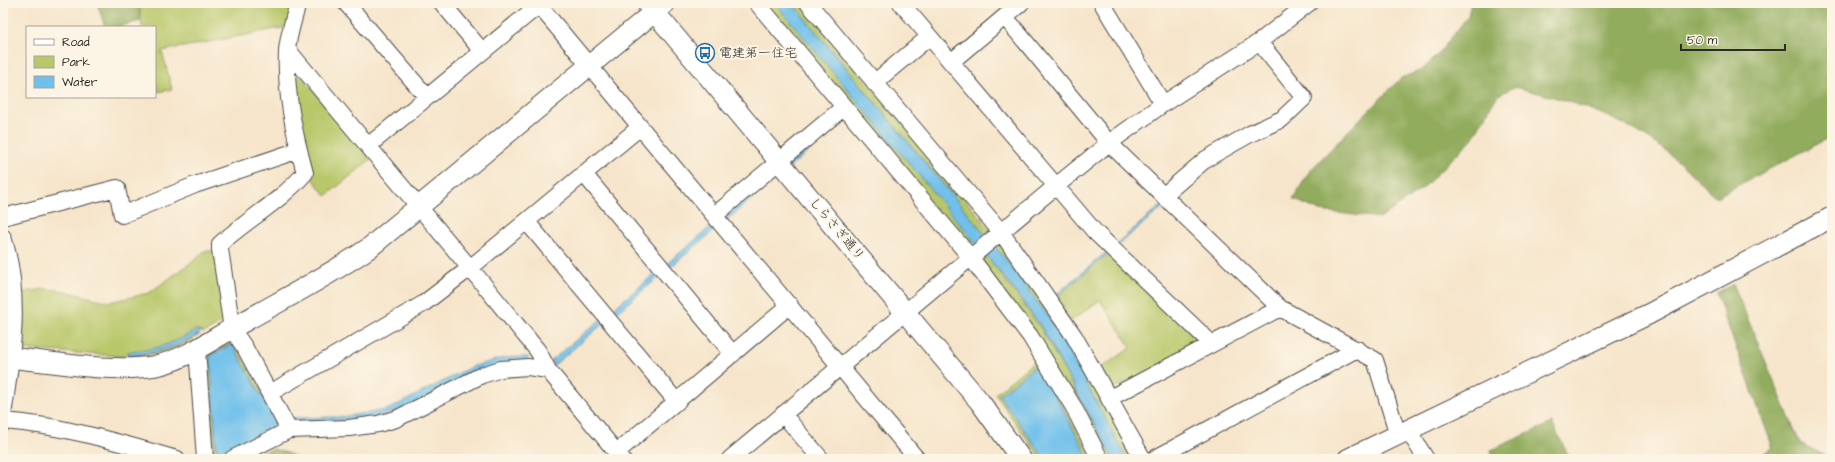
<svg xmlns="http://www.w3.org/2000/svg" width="1835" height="462" viewBox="0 0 1835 462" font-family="'Architects Daughter','Klee One',sans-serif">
  <rect width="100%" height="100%" fill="#fcf5e5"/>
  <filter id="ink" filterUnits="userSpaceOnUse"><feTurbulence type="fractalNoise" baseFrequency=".025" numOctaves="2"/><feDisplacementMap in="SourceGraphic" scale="8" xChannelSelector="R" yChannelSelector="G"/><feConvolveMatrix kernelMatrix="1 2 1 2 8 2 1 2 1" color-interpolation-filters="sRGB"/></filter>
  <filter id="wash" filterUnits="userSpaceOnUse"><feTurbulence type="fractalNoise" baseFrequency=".012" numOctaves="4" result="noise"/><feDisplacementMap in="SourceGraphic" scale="16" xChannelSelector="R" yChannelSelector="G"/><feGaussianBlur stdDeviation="0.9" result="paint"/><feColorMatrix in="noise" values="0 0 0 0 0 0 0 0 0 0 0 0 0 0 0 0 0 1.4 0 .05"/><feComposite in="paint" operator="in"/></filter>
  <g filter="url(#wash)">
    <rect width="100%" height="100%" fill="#f6e5cb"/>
    <path fill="#b8c769" stroke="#72794a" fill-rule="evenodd" d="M139 3H293L287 27 162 51 172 89 158 92 155 79V27H142Z
      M763 3H775L975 242 968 248Z
      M792 3H801L990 229 985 234Z
      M295 74 300 75 371 159 326 196 311 177 292 76Z
      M1001 242 1049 307 1137 459H1127L1049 318 995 247Z
      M204 251H214L224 321 204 333 197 330C176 343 152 351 128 352V356C152 355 176 347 197 335H199C181 350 154 355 132 357L21 349 17 347 19 293 44 289 59 290 110 302 149 293 196 259Z
      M1107 254 1199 339 1198 345 1114 389 1108 386 1099 369 1131 348 1100 300 1070 322 1054 299Z
      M986 255 1039 325 1113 459H1105L979 261Z
      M232 341 253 374 277 418 278 426 223 459H214L206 356ZM231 344 275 419V424L273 426 217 458 210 356Z
      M1037 359 1093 459H1089L1052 389 1037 365 999 395 1045 459H1041L995 394Z"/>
    <path fill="#92ac5d" stroke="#5e6c44" d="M97 3H139L140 21 118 27H105Z
      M1471 3H1832V136L1716 197C1698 181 1681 162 1662 148 1618 115 1566 99 1514 87L1497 96 1472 139 1423 188 1381 218 1320 211 1293 199 1309 172 1352 127 1401 78 1422 70 1440 52 1468 16Z
      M1733 284 1800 443 1832 459H1752L1773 448 1716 293Z
      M1552 423 1570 459H1494L1491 450Z
      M274 449 290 454 298 459H248L262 452Z"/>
    <path fill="#6fc0eb" stroke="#4d768b" d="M775 3H792L1012 267 1049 318 1061 337 1127 459H1113L1040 325 1005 278Z
      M839 119 842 123 553 366 551 361Z
      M1162 205 1163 207 1054 299 1053 297Z
      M197 330 200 332 199 335H197C175 348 153 354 128 356V352C152 351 176 343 197 330Z
      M232 344 275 419V424L273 426 217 458 210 356Z
      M515 357H528V362L396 412 362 420 298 423 292 418 340 417 387 410 471 367 503 358Z
      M1037 365 1052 389 1089 459H1045L999 395Z"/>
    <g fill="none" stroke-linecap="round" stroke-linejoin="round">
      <path stroke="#6fc0eb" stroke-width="4" d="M853 111 864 102"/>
    </g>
  </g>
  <g filter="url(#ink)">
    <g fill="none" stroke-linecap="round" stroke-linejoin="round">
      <defs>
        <path id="minor" d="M346 3 427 97
          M442 3 482 51
          M537 3C663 155 791 306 917 459
          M757 3 971 258 1030 336 1073 406 1100 459
          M808 3 1001 232 1074 336 1143 459
          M901 3 1095 232 1212 344
          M1102 3 1163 104
          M1005 17 1109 143 1280 308 1375 360 1398 435
          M287 49 470 268 538 351 548 370 622 459
          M951 62 1021 3
          M874 83 929 37
          M368 146 539 5
          M584 174 733 354
          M1163 196 1206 159 1250 134 1282 119 1304 98 1259 42
          M715 215 844 107
          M3 217 117 188 122 215 195 185 299 150
          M527 222 677 402
          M3 237C22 295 12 356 3 415
          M197 349 205 459
          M270 393 423 304 470 268 639 128
          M1110 398 1280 308
          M783 414 821 459
          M3 421C62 425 121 443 177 459
          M289 430 245 348 232 329 220 249V244C248 219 281 201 305 173 294 133 285 92 287 51 288 36 294 18 298 3
          M1408 430 1426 459
          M616 453 790 305
          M232 459 289 430 349 428 378 424 396 419 482 375 501 369 528 367 548 370
          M730 459 1056 186 1109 143 1163 104 1259 42 1309 3
          M1154 459 1357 349"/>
        <path id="tertiary" d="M647 3 980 402 1021 459
          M12 358C55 362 111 373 154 366 185 360 211 340 238 325 282 300 327 277 369 248L665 3
          M1348 459 1649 314 1832 217"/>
      </defs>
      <use href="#minor" stroke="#494743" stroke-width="18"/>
      <use href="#tertiary" stroke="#494743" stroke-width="22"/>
      <use href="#minor" stroke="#fff" stroke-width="16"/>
      <use href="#tertiary" stroke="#fff" stroke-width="20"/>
    </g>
  </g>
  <defs>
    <symbol id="bus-ring" viewBox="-11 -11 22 22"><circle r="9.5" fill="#fcf5e5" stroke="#1f6fb2" stroke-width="1.5"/><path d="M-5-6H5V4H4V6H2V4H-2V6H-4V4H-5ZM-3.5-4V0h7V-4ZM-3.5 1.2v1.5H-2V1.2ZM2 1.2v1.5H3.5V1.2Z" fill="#1f6fb2"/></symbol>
  </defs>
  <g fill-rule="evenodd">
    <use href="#bus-ring" x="694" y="42" width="22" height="22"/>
  </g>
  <g text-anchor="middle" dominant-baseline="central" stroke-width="4" stroke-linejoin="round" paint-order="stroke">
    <g font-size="13" fill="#2b2b2b" stroke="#fcf5e5" text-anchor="start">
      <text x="719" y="53">電建第一住宅</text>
    </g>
    <g font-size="13" fill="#2b2b2b" stroke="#fcf5e5">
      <text transform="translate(837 229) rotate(50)">しらさぎ通り</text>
    </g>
  </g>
  <rect width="1835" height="462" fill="none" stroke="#fcf5e5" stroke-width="16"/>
  <rect x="26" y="26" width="130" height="72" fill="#fcf5e5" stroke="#a8a49b"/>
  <rect x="34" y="39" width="20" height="6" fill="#ffffff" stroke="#a8a49b"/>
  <text x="62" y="46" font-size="12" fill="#2b2b2b">Road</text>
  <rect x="34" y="56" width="20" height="12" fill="#b8c769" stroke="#a8a49b"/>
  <text x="62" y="66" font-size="12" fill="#2b2b2b">Park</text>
  <rect x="34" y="76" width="20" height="12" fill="#6fc0eb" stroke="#a8a49b"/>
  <text x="62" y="86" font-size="12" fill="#2b2b2b">Water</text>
  <path d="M1681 44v6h104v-6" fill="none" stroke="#2b2b2b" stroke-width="2"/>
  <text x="1687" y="44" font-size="12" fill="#2b2b2b" stroke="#fcf5e5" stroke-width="3" paint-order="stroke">50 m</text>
</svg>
